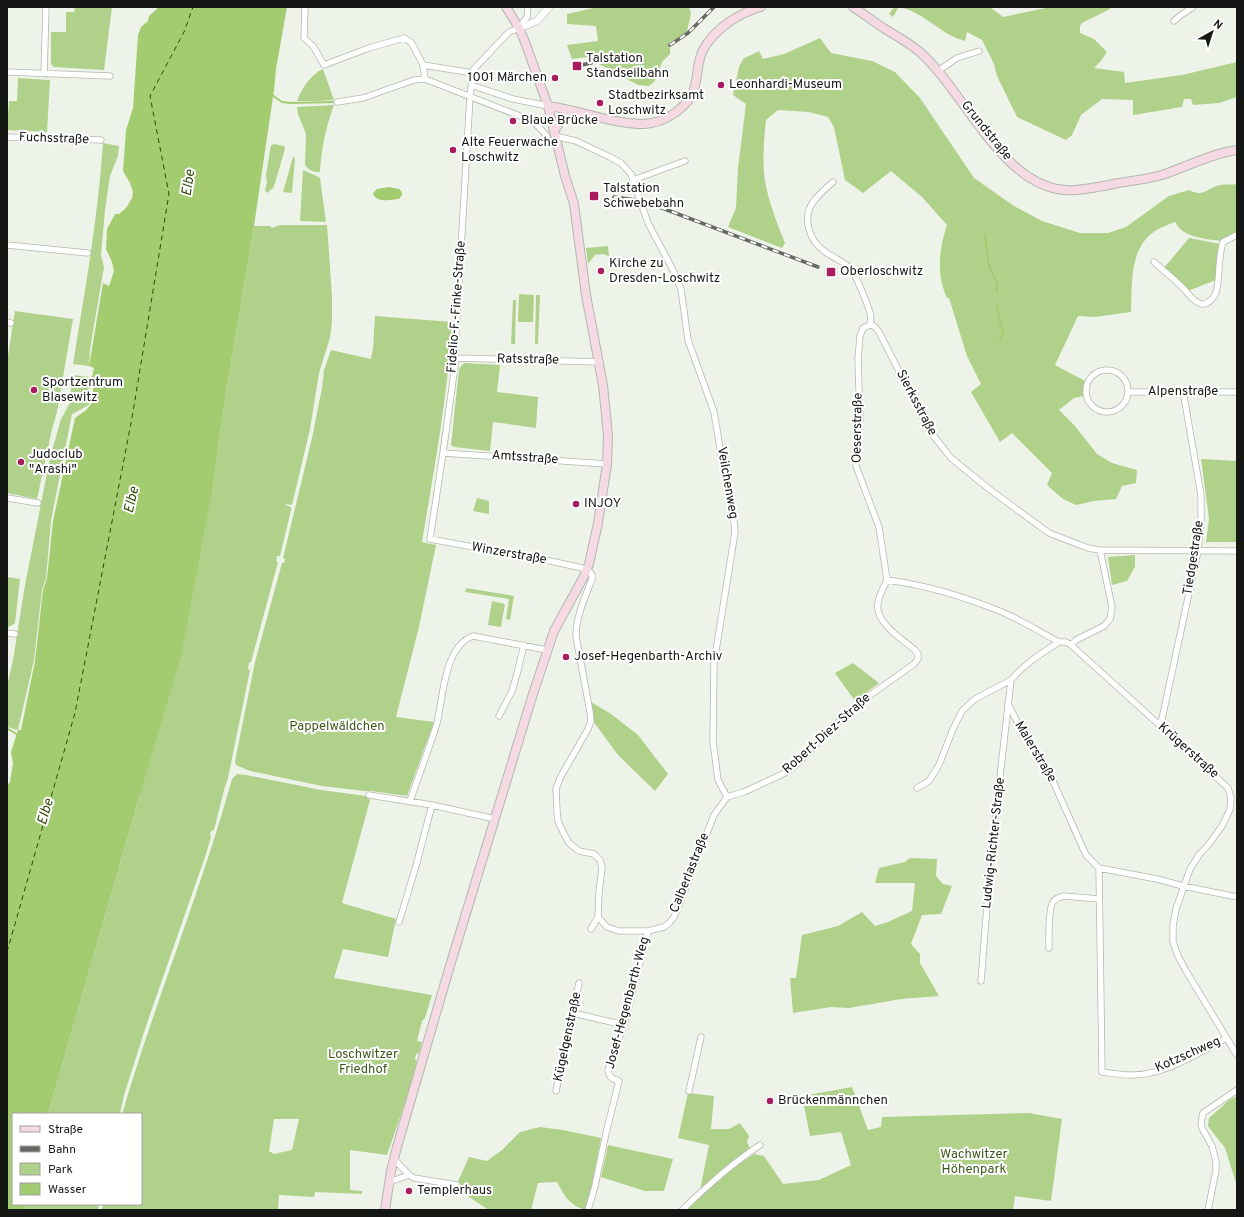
<svg xmlns="http://www.w3.org/2000/svg" width="1244" height="1217" viewBox="0 0 1244 1217" font-family="Overpass,sans-serif">
  <rect width="100%" height="100%" fill="#eef3e9"/>
  <path fill="#b0d18a" fill-rule="evenodd" d="M75 7H112L104 70 54 67 51 64V32H66V12H74Z
    M598 7H689L691 13 687 32 669 43 670 46V54L662 62 655 81 649 86 638 85 597 63 595 56 572 59 567 45 598 41 596 26 567 24V14Z
    M894 7H990L1003 17 1050 7H1111L1110 9 1082 23 1080 26V33L1094 39 1107 52 1101 61 1094 68 1124 72 1125 83 1182 75 1237 62V97L1219 103 1193 105 1191 99H1184L1182 107 1133 115V100L1102 99 1081 115 1072 135 1066 140 1017 117 997 76 994 64 982 40 967 32 965 41C959 39 953 37 948 34 938 28 909 5 898 8L893 17 889 14Z
    M820 38 831 53 872 61 895 72 920 98 974 178 1014 206 1042 221 1080 233H1108L1126 227 1169 196 1189 190C1205 198 1206 188 1220 185 1225 184 1232 185 1237 184V234L1225 237 1223 241C1206 239 1183 238 1175 222 1168 225 1161 227 1155 231 1129 248 1132 285 1131 312L1095 317 1078 316 1055 365 1087 382 1084 390V396L1074 398 1059 410 1075 426 1097 454 1112 463 1137 470 1136 483 1122 486 1116 499 1094 501 1076 505 1063 499 1047 485 1052 473 1012 433 1000 442 971 392 981 384 967 356 949 298H947C936 274 939 249 947 225L922 197 891 171 863 193 845 180 834 127 828 117 809 112 778 110 766 120C764 140 762 161 765 181 769 203 777 223 785 243L782 248 728 227 736 208 738 168 746 104 733 95 739 67 743 59 759 51 763 59 784 54Z
    M323 69 334 100 317 101H297C301 89 311 74 323 69Z
    M18 78 50 80 47 132 7 130 9 101H17Z
    M334 105C326 126 322 147 320 170V172C313 172 309 171 305 165L306 134 298 114 297 107Z
    M103 143 119 146 118 156 110 176 105 210 101 255 104 267 90 349 89 366 73 364C85 290 98 218 103 143Z
    M274 144 284 146 285 149 275 183 273 188 267 193 265 190 267 183 266 175 270 150 271 146Z
    M293 157 295 158 292 193 283 192Z
    M303 170 317 176 320 178 326 222 300 221Z
    M280 225H327L332 296V322L330 338 319 373 310 429 292 505 286 504V505L291 507V510L280 556H277L276 561 278 562 251 662 249 663 248 669 250 670 228 778 224 790 214 830 211 831 210 834 211 837 206 854 146 1026 124 1095 120 1114H48L138 801 213 486 225 398 254 226H270L272 228Z
    M1189 238 1221 244 1218 251 1216 280 1188 291 1164 268Z
    M608 246 609 256 603 254 595 255 588 264 586 248Z
    M519 294 534 295 533 322H518Z
    M536 295H540L538 344H535Z
    M513 300H516L515 344H511Z
    M15 311 73 319 57 412 52 429 37 499 7 493V362Z
    M375 316 452 322C448 396 434 469 422 542L436 545 419 627 396 717 434 722 407 796 372 791H364L322 786 250 771 236 765 235 761 255 662 282 563H284L285 559 283 558 312 438 322 388 324 370 331 350 371 359 373 348Z
    M464 363 500 365 497 392 538 397 536 428 493 422 490 451 454 447 451 445 459 369Z
    M72 375 90 377 89 405 72 414 51 521 46 578 42 590 34 660 18 730 7 727V686L13 660 25 585 50 458 61 419 70 403Z
    M1201 459 1237 461V542H1206L1209 519Z
    M477 498 489 501V514L473 511Z
    M1135 555V567L1127 581 1112 585 1108 557Z
    M7 577 20 579 15 623 9 627H7Z
    M466 588 514 596 510 620 506 619 509 599 465 592Z
    M492 601 505 604 501 627 488 625Z
    M853 663 879 683 855 701 835 673Z
    M591 702 611 714 638 735 668 774 655 791 618 755 593 721Z
    M237 774 246 775 321 790 366 796 370 800 342 903 396 919 388 957 343 949 334 978 432 995 425 1018 422 1021 417 1041 422 1042 419 1053 416 1054 415 1059 417 1061 407 1097 387 1155 350 1150V1190L362 1191V1194L315 1192 314 1197 279 1195 278 1210H102L103 1204H141V1114H123V1111C156 999 201 891 232 779ZM274 1119H299L292 1150 274 1154 269 1151Z
    M910 858 937 859 936 876 943 884 952 886 941 914 922 915 911 944 920 954V963L939 996 901 999 849 1008 831 1007 793 1013 790 978H796L802 935 838 926 862 912 875 926 888 922 912 911 915 883H875L879 868 905 862Z
    M852 1087 868 1130 881 1127 882 1117 1029 1113 1062 1119 1051 1201 1015 1196 1013 1210H687L719 1178 754 1154 764 1156 783 1184 819 1180 851 1165 841 1132 810 1136 802 1096Z
    M688 1093 714 1096 711 1129H729L740 1123 749 1136 747 1142 750 1148C730 1162 716 1173 700 1190L709 1145 678 1138Z
    M1237 1096V1186L1225 1148 1208 1126 1209 1118 1229 1100Z
    M540 1127 563 1130 601 1138 587 1210C569 1206 565 1196 557 1182L538 1183 531 1210H489L455 1188 469 1157 487 1161 502 1150 520 1132Z
    M608 1145 673 1159 664 1191H645L601 1177Z
    M26 1204H99L98 1210H25Z"/>
  <path fill="#a3cc71" d="M159 7H287L276 69 274 90 254 226 225 398 213 486 181 656 138 801 48 1114H13V1204H26L25 1210H7V786L10 782 13 763 11 752 18 730H21L35 661 43 590 47 578 53 521 75 418 86 410 92 403 93 391 92 377 94 368 89 366 103 283 109 286 114 271 112 262 106 249 107 229 115 214H119L126 208 132 198 133 192 130 183 123 171 126 130 133 108 138 35 141 27 148 21 149 16Z
    M389 187 399 189 402 192V195L399 199C391 200 375 203 373 193L377 189Z"/>
  <g fill="none" stroke-linecap="round" stroke-linejoin="round">
    <path stroke="#a3cc71" stroke-width="2" d="M272 95 282 102 291 103 334 102
      M985 235 989 266 997 283V291
      M997 304 999 319 1003 331 1000 342
      M7 729 10 730 18 735"/>
    <path stroke="#304805" stroke-width="1" stroke-dasharray="5 4" stroke-linecap="butt" d="M7 952 75 713 132 418 169 194 150 96 184 32 193 7"/>
    <defs>
      <path id="minor" d="M305 7 304 38 313 46 324 65 369 48 404 38 411 42 423 65 425 79 414 80 363 98 337 102
        M528 7 527 17 519 28 509 32 474 69 473 73 470 96 455 351 456 358 443 453 430 539 555 562 582 568 590 572 592 575V579C585 598 576 616 576 636L590 712 591 721 588 729 560 778 556 789 557 811 558 821 562 830 569 843 579 851 594 854 600 860 602 868 599 892 598 917 607 927 619 931H648L664 927 669 923 674 917 681 900 714 815 727 797
        M1174 21 1181 15 1193 7
        M423 65 473 73
        M938 71 957 58 979 51
        M7 72 110 76
        M44 74 46 7
        M425 79 525 118 534 122 547 136
        M471 85 513 99 548 106
        M555 136 576 141 610 157 621 163 631 174 648 223 673 270 681 289 688 340 714 412 723 466 733 511 735 532 714 663 713 741 718 780 727 797
        M7 137 101 140
        M633 180 685 161
        M833 182C826 188 819 194 813 202 802 218 809 240 824 251 833 258 844 261 852 270 856 276 868 305 870 313 871 317 871 321 870 325
        M7 245 88 253
        M1154 262C1164 271 1174 279 1183 288 1188 293 1193 301 1199 303 1208 307 1216 296 1217 288 1220 273 1218 257 1223 242L1237 235
        M7 322 11 323
        M870 325 874 326 879 332 929 430 951 458 989 489 1049 533 1088 548 1100 550 1237 551
        M870 325 863 328 860 336 858 359 860 420 856 446V466L879 527 887 580
        M456 358 600 362
        M1086 391a21 21 0 1 1 42 0a21 21 0 1 1-42 0Z
        M1128 392H1237
        M443 453 607 464
        M7 498 38 503
        M887 580C926 585 965 597 1002 612 1021 620 1040 632 1059 642H1066L1071 645 1198 760 1228 788 1231 798 1230 809 1227 816 1222 826 1209 844 1199 855 1190 869 1176 909 1173 926V942L1178 956 1186 971 1237 1055
        M7 633 15 634
        M1071 645 1076 640 1104 626 1110 619 1112 607 1100 550
        M1008 704 1022 731 1048 770 1086 855 1099 868 1102 1072C1111 1073 1121 1075 1130 1075 1165 1076 1197 1053 1227 1038
        M499 716 512 691 517 674 524 645
        M1159 724 1162 719 1198 551 1201 519V495L1183 391
        M917 788 929 781 939 765 953 729 962 711 975 699 1011 680
        M369 795 432 805 495 819
        M727 797 744 792 787 772 796 765 836 724 866 698 914 664 918 659V654L915 650C903 640 874 622 878 603 879 595 884 587 887 580
        M410 801C419 775 429 749 437 723 443 698 444 646 473 636L547 650
        M1099 868 1157 879 1183 886 1237 897
        M399 922 416 866 432 805
        M591 929 598 917
        M1049 948C1049 939 1048 909 1053 902 1055 899 1060 897 1064 896L1099 899
        M981 981 991 856 1011 680C1024 664 1042 653 1059 642
        M573 1013 624 1025
        M556 1091 579 983
        M689 1091 701 1037
        M394 1159 409 1175 414 1178 457 1185
        M389 1182 409 1175
        M588 1210 595 1186 606 1133 619 1081C612 1079 609 1077 608 1070L624 1025 648 931
        M682 1210C707 1186 731 1164 760 1145
        M1208 1210 1216 1170V1162L1212 1146 1202 1128 1201 1123 1203 1113 1237 1090"/>
      <path id="tertiary" d="M519 28 537 21 549 7"/>
      <path id="secondary" d="M853 7C864 14 874 22 885 29 898 37 912 44 923 55 967 95 1006 196 1076 190 1090 189 1104 186 1118 183 1132 181 1148 179 1162 175 1186 167 1213 153 1237 150
        M548 106C580 110 611 124 644 124 665 123 690 107 695 86 698 74 697 62 703 50 714 29 739 13 761 7
        M554 131 562 119 570 110
        M385 1210 391 1171 397 1147 449 969 532 697 554 631 583 578 589 564 598 523 607 464 608 436 603 385 586 295 574 204 565 176 548 106 525 42 519 28 506 7"/>
    </defs>
    <use href="#minor" stroke="#b3b8af" stroke-width="7"/>
    <use href="#tertiary" stroke="#b3b8af" stroke-width="8"/>
    <use href="#secondary" stroke="#b3b8af" stroke-width="10"/>
    <use href="#minor" stroke="#fff" stroke-width="5.5"/>
    <use href="#tertiary" stroke="#fff" stroke-width="7"/>
    <use href="#secondary" stroke="#f5d9e3" stroke-width="8"/>
    <defs>
      <path id="rail" d="M670 45 688 33 714 7
        M577 66 591 63
        M614 197 636 200 654 205 818 267"/>
    </defs>
    <use href="#rail" stroke="#656863" stroke-width="3.5"/>
    <use href="#rail" stroke="#fff" stroke-width="2" stroke-dasharray="6" stroke-linecap="butt"/>
  </g>
  <g fill="#a81c5f" stroke="#fff" stroke-width="1.5">
    <rect x="572" y="61" width="10" height="10" rx="2"/>
    <circle cx="555" cy="78" r="4"/>
    <circle cx="721" cy="85" r="4"/>
    <circle cx="600" cy="103" r="4"/>
    <circle cx="513" cy="121" r="4"/>
    <circle cx="453" cy="150" r="4"/>
    <rect x="589" y="191" width="10" height="10" rx="2"/>
    <circle cx="601" cy="271" r="4"/>
    <rect x="826" y="267" width="10" height="10" rx="2"/>
    <circle cx="34" cy="390" r="4"/>
    <circle cx="21" cy="462" r="4"/>
    <circle cx="576" cy="504" r="4"/>
    <circle cx="566" cy="657" r="4"/>
    <circle cx="770" cy="1101" r="4"/>
    <circle cx="409" cy="1191" r="4"/>
  </g>
  <g text-anchor="middle" dominant-baseline="central" stroke-width="4" stroke-linejoin="round" paint-order="stroke">
    <g font-size="13" fill="#151714" stroke="#fff" text-anchor="start">
      <text x="586" y="59">Talstation<tspan x="586" dy="15">Standseilbahn</tspan></text>
      <text x="547" y="78" text-anchor="end">1001 Märchen</text>
      <text x="729" y="85">Leonhardi-Museum</text>
      <text x="608" y="96">Stadtbezirksamt<tspan x="608" dy="15">Loschwitz</tspan></text>
      <text x="521" y="121">Blaue Brücke</text>
      <text x="461" y="143">Alte Feuerwache<tspan x="461" dy="15">Loschwitz</tspan></text>
      <text x="603" y="189">Talstation<tspan x="603" dy="15">Schwebebahn</tspan></text>
      <text x="609" y="264">Kirche zu<tspan x="609" dy="15">Dresden-Loschwitz</tspan></text>
      <text x="840" y="272">Oberloschwitz</text>
      <text x="42" y="383">Sportzentrum<tspan x="42" dy="15">Blasewitz</tspan></text>
      <text x="29" y="455">Judoclub<tspan x="29" dy="15">"Arashi"</tspan></text>
      <text x="584" y="504">INJOY</text>
      <text x="574" y="657">Josef-Hegenbarth-Archiv</text>
      <text x="778" y="1101">Brückenmännchen</text>
      <text x="417" y="1191">Templerhaus</text>
    </g>
    <g font-size="13" fill="#151714" stroke="#fff">
      <text transform="translate(986 131) rotate(51)">Grundstraße</text>
      <text transform="translate(54 139) rotate(2)">Fuchsstraße</text>
      <text transform="translate(457 307) rotate(-86)">Fidelio-F.-Finke-Straße</text>
      <text transform="translate(528 360) rotate(1)">Ratsstraße</text>
      <text x="1183" y="392">Alpenstraße</text>
      <text transform="translate(916 403) rotate(62)">Sierksstraße</text>
      <text transform="translate(858 428) rotate(-89)">Oeserstraße</text>
      <text transform="translate(525 458) rotate(4)">Amtsstraße</text>
      <text transform="translate(727 483) rotate(80)">Veilchenweg</text>
      <text transform="translate(509 554) rotate(10)">Winzerstraße</text>
      <text transform="translate(1194 558) rotate(-81)">Tiedgestraße</text>
      <text transform="translate(827 734) rotate(-42)">Robert-Diez-Straße</text>
      <text transform="translate(1188 751) rotate(42)">Krügerstraße</text>
      <text transform="translate(1035 752) rotate(59)">Malerstraße</text>
      <text transform="translate(994 843) rotate(-84)">Ludwig-Richter-Straße</text>
      <text transform="translate(690 873) rotate(-68)">Calberlastraße</text>
      <text transform="translate(628 1003) rotate(-75)">Josef-Hegenbarth-Weg</text>
      <text transform="translate(568 1037) rotate(-78)">Kügelgenstraße</text>
      <text transform="translate(1188 1055) rotate(-24)">Kotzschweg</text>
    </g>
    <g font-size="13" fill="#3d5718" stroke="#fff">
      <text x="337" y="727">Pappelwäldchen</text>
      <text x="363" y="1055">Loschwitzer<tspan x="363" dy="15">Friedhof</tspan></text>
      <text x="974" y="1155">Wachwitzer<tspan x="974" dy="15">Höhenpark</tspan></text>
    </g>
    <g font-size="14" font-style="italic" fill="#304805" stroke="#fff">
      <text transform="translate(189 183) rotate(-82)">Elbe</text>
      <text transform="translate(132 500) rotate(-77)">Elbe</text>
      <text transform="translate(46 812) rotate(-73)">Elbe</text>
    </g>
  </g>
  <rect width="1244" height="1217" fill="none" stroke="#151714" stroke-width="16"/>
  <rect x="12" y="1113" width="130" height="92" fill="#ffffff" stroke="#a1a2a1"/>
  <rect x="20" y="1126" width="20" height="6" fill="#f5d9e3" stroke="#a1a2a1"/>
  <text x="48" y="1133" font-size="12" fill="#151714">Straße</text>
  <rect x="20" y="1146" width="20" height="6" fill="#656863" stroke="#a1a2a1"/>
  <text x="48" y="1153" font-size="12" fill="#151714">Bahn</text>
  <rect x="20" y="1163" width="20" height="12" fill="#b0d18a" stroke="#a1a2a1"/>
  <text x="48" y="1173" font-size="12" fill="#151714">Park</text>
  <rect x="20" y="1183" width="20" height="12" fill="#a3cc71" stroke="#a1a2a1"/>
  <text x="48" y="1193" font-size="12" fill="#151714">Wasser</text>
  <g transform="translate(1212 32) rotate(39)" stroke="#ffffff" stroke-width="3" paint-order="stroke">
  <path d="M0-3L7 15L0 10L-7 15Z" fill="#151714"/>
  <text y="-6" font-size="11" font-weight="bold" text-anchor="middle" fill="#151714">N</text>
  </g>
</svg>
